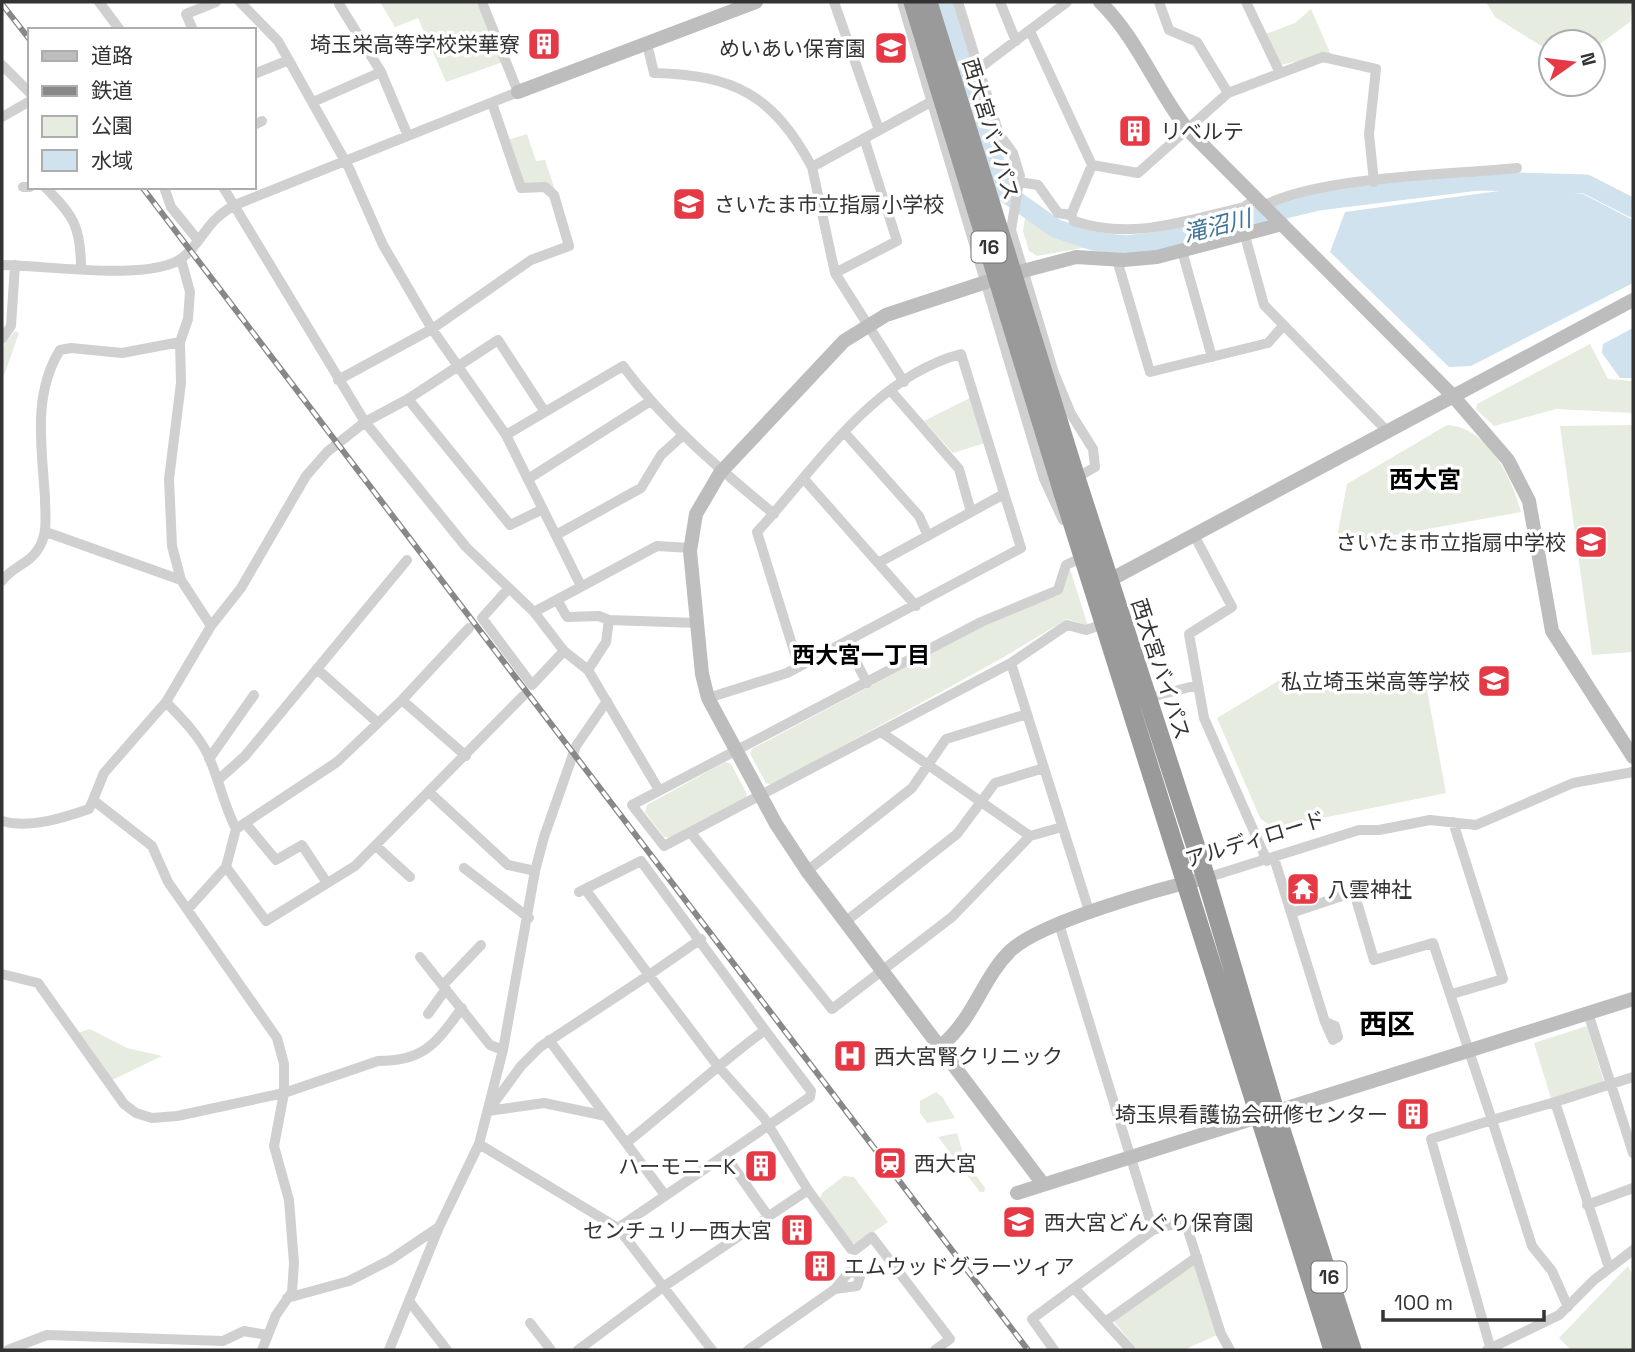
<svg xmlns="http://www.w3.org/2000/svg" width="1635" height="1352" viewBox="0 0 1635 1352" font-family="'Space Grotesk','Noto Sans JP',sans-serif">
  <rect width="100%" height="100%" fill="#fff"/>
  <path fill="#e6ecdf" d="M380 2H477L506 61 446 82 418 18 395 27Z
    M1486 2H1633L1630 22 1593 49V42H1551V52L1495 17Z
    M1311 9 1331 55 1279 65 1266 34 1295 23Z
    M527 134 536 161 545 160 555 190 521 188 507 140Z
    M1025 218 1088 247 1037 256 1029 251 1023 231Z
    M15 331 19 333 2 381V347Z
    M1590 344 1608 379 1633 381V413L1556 409 1494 426 1476 409 1477 404Z
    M970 398 985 443 953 453 924 421Z
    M1447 425C1488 427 1512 478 1521 512L1340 545 1338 532 1347 484Z
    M1633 425V652L1592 655 1560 426Z
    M1070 569 1088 626 1067 619 1004 657 772 785 766 783 750 754 752 749 987 624 1061 594Z
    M1423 668 1446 793 1273 828 1260 818 1217 718 1288 675 1297 690Z
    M725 762 731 764 747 794 744 800 672 838 664 837 645 812 647 805Z
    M1587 1026 1604 1082 1551 1098 1534 1043Z
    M90 1029 127 1048 162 1056 110 1081 77 1033Z
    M936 1092 943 1098 955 1118 927 1123 920 1113V1101Z
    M957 1133 965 1161 985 1188 984 1192H980L938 1137Z
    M844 1176 854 1177 888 1222 856 1244 851 1242 820 1199 822 1193Z
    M1194 1264 1217 1335 1184 1350H1138L1115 1323 1114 1318Z
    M1628 1266 1633 1276V1350H1571L1559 1338Z"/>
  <path fill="#cfe2ee" d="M1521 188 1583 194 1633 220V283L1471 366 1449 367 1330 252 1345 212Z
    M1633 328V378H1620L1602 353 1603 344Z"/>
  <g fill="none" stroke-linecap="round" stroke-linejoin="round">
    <path stroke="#cfe2ee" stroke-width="19" d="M947 2 1004 192 1055 228 1093 241 1125 245 1151 242 1318 201 1478 181 1586 184 1633 208"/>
    <path stroke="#d0d0d0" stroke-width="10" d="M99 2 120 30
      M240 2 278 41 349 168 383 245 432 329 506 435 581 586
      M834 2 879 130
      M902 2 1044 479 1063 520
      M958 2 999 134 1013 153 1020 176 1011 230 1054 373 1071 414 1093 449 1095 467 1076 478
      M1000 2 1016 41
      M1246 2 1280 73
      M339 4 381 72 408 136
      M193 30 186 14 216 2
      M1030 31 1092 165 1138 173 1228 93 1197 42 1169 30 1159 2
      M647 44 654 73C735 75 773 95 812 167L938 98
      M2 65 30 93
      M254 74 289 60
      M952 89 1067 2
      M1228 93 1323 57 1376 69 1369 134 1374 182
      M313 102 381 72
      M2 117 30 101
      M254 125 262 121
      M1092 165 1071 215 1074 221C1131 241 1188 220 1244 207L1256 199
      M812 167 835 273 904 382
      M1019 182 1038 185 1058 213 1071 215
      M23 187H30
      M45 187C74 216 81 227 81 269
      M164 187 171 207 197 239
      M223 187 365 422 466 547 534 612 564 651 588 670 659 790
      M1263 206C1321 176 1449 175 1517 168
      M1245 236 1264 305 1387 431
      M1182 251 1212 357
      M181 259 190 292 188 319 180 342 181 383 169 479 172 546 181 580 211 626
      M1117 260 1150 372 1268 343 1283 326
      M2 265C44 265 150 282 182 258 204 241 204 222 235 205L518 92 482 2
      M835 273 897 241 864 138
      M2 339 11 326 15 265
      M338 380 432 329 531 260 569 246 554 195 545 187 521 188 492 103
      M891 391 959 469 971 512
      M408 399 510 525 543 509
      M845 433 919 516 928 536
      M506 435 623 366C666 424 718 468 774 514
      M528 479 649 402
      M804 479 916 606
      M46 532 181 580
      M556 535 641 488 661 455 682 436
      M1194 535 1232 607 1189 634 1204 718 1267 861
      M878 563 1004 494
      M2 581C12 566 31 564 40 546 48 531 45 515 45 498 42 448 32 395 60 350L71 348 122 353 180 342
      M507 590 482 618 532 685 564 651
      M557 600 567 617 599 616 609 620 606 642 588 670
      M534 612 657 546 691 548
      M609 620 698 623
      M846 642 867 683
      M1011 663 1067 625 1086 630 1104 624
      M317 669 378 723
      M708 698 787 673 1021 548 961 354C873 377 815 469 757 532L799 667
      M1147 698 1198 685
      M402 700 466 756
      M166 702C181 718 197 733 207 753 219 778 223 804 236 829L226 867 188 909
      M1027 714 1011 663 664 846 632 805 981 622 1058 590 1066 565 1083 557
      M881 732 1030 836
      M209 759 254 695
      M218 780 245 756 407 560
      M430 793 508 865 535 871
      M93 800 104 773 166 702 211 626 241 588 306 476 327 452 365 422 408 399 498 340 545 412
      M2 821C29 829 63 818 89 809L93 800 152 846 168 882 277 1038 284 1064V1093L274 1146 289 1200 294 1263 292 1292 276 1315 262 1350
      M246 824 276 860 302 845 327 883
      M236 829 337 762 402 700 469 628
      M691 833 832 1009 952 917 1030 836 1062 827
      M376 846 410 877
      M1274 858 1325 1022 1335 1026 1338 1037 1333 1040 1325 1022
      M226 867 266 921 355 866 523 696
      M464 868 529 918
      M807 871 912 788 946 739 1027 714 1090 914
      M1206 878 1359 830H1379L1430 820 1476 825 1573 783 1633 772
      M585 889 649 975 701 939
      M579 892 641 861 765 1030
      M1291 913 1354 892 1374 960 1433 943 1492 1120 1555 1102 1609 1268
      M845 922 957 834 995 783 1044 768
      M1059 924 1153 1230 1185 1221 1221 1334 1230 1350
      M420 957 490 1045 503 1050
      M2 974 38 983 124 1104 136 1113 152 1118 177 1116 284 1093 378 1061C425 1061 436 1043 462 1008
      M443 985 481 945
      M1452 994 1503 979 1453 822
      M1588 1013 1633 1153
      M428 1014 446 989
      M549 1040 665 1195
      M1555 1102 1633 1077
      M488 1111 521 1066 540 1047 649 975 717 1065 764 1118 808 1190 851 1249 855 1250 872 1237 950 1339 935 1350
      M488 1111 544 1103 606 1116
      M479 1144 618 1228 712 1350
      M725 1155 768 1216
      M1587 1205 1633 1188
      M618 1228 810 1097 811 1091 765 1030C716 1066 673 1106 626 1143
      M287 1298 349 1281 390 1260 439 1227
      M409 1301 447 1350
      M1105 1322 1197 1257
      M530 1323 551 1350
      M8 1350 47 1335 223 1341 244 1331 267 1335
      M389 1350 439 1227 479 1144 503 1050 535 871 544 837 576 746 607 701
      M578 1350 663 1287 808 1190
      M748 1350 835 1289 849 1272 856 1273 860 1277 857 1286 835 1289
      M1054 1350 1032 1319 1074 1288
      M1131 1350 1074 1288 1153 1230
      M1487 1350 1559 1315 1594 1280 1633 1250
      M1491 1350 1431 1139 1492 1120 1532 1246 1552 1271 1568 1307"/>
    <path stroke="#bdbdbd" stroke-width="14" d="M1100 2C1138 39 1155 88 1187 129L1453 396 1508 460 1529 501 1552 631 1633 757
      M518 92 756 2
      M1023 271 1076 257 1124 260 1157 257 1282 224
      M986 282 886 315 844 341 720 473 696 514 690 551 702 674 708 698 776 824 807 871 1043 1184
      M1108 581 1633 300
      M941 1046C975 1017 982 979 1010 951 1040 922 1162 888 1206 878
      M1017 1193 1633 999"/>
    <path stroke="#9a9a9a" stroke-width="19" d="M1076 478 1206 878 1275 1111 1352 1350
      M1063 493 1333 1350"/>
    <defs>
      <path id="rail" d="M2 4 30 40
        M142 187 1028 1350"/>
    </defs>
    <use href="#rail" stroke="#888" stroke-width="6"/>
    <use href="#rail" stroke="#fff" stroke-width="3.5" stroke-dasharray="10" stroke-linecap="butt"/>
    <path stroke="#9a9a9a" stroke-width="19" d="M913 2 1063 493
      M928 2 1076 478"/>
  </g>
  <defs>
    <symbol id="building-square" viewBox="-11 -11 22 22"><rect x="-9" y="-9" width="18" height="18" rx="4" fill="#e63946" stroke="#fff"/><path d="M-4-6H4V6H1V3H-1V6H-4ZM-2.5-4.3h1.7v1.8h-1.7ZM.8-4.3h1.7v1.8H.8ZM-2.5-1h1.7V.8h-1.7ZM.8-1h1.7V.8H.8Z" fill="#fff"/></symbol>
    <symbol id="school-square" viewBox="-11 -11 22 22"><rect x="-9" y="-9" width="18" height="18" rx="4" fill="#e63946" stroke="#fff"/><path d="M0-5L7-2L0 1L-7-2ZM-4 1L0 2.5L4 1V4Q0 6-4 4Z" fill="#fff"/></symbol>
    <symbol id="temple-square" viewBox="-11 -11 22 22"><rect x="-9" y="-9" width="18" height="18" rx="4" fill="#e63946" stroke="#fff"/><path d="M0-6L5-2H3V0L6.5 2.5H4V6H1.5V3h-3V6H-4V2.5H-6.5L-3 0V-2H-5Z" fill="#fff"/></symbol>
    <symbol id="hospital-square" viewBox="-11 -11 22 22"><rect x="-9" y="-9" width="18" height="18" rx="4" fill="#e63946" stroke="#fff"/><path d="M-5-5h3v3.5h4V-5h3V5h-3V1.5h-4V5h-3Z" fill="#fff"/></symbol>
    <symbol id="station-square" viewBox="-11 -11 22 22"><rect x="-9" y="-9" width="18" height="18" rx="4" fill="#e63946" stroke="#fff"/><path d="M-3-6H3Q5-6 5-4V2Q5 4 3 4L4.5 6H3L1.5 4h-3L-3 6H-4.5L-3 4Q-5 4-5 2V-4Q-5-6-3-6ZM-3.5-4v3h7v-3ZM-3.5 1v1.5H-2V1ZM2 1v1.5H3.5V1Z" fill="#fff"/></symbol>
  </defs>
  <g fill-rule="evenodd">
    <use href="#building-square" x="525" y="25" width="38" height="38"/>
    <use href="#school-square" x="872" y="29" width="38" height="38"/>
    <use href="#building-square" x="1116" y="112" width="38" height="38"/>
    <use href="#school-square" x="670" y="185" width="38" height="38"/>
    <use href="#school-square" x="1572" y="523" width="38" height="38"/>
    <use href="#school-square" x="1475" y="662" width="38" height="38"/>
    <use href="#temple-square" x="1284" y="870" width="38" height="38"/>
    <use href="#hospital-square" x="831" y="1037" width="38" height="38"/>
    <use href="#building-square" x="1394" y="1095" width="38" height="38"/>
    <use href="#station-square" x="871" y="1144" width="38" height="38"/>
    <use href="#building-square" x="742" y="1147" width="38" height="38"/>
    <use href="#school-square" x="1000" y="1203" width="38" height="38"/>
    <use href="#building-square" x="778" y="1211" width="38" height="38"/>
    <use href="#building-square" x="801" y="1247" width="38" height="38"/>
  </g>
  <g text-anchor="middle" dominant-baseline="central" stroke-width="7" stroke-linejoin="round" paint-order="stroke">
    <g fill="#fff" stroke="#707070" stroke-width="2">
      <rect x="971.5" y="231.5" width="35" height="31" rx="5"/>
      <rect x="1311.5" y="1261.5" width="35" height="31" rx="5"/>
    </g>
    <g font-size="19" font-weight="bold" fill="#333">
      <text x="989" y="247">16</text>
      <text x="1329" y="1277">16</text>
    </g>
    <g font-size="21" fill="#333" stroke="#fff" text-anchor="end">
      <text x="520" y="44">埼玉栄高等学校栄華寮</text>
      <text x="866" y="48">めいあい保育園</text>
      <text x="1160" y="131" text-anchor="start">リベルテ</text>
      <text x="714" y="204" text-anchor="start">さいたま市立指扇小学校</text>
      <text x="1566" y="542">さいたま市立指扇中学校</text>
      <text x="1470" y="681">私立埼玉栄高等学校</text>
      <text x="1328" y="889" text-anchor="start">八雲神社</text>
      <text x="874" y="1056" text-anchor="start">西大宮腎クリニック</text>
      <text x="1388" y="1114">埼玉県看護協会研修センター</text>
      <text x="914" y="1163" text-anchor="start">西大宮</text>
      <text x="736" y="1166">ハーモニーK</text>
      <text x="1044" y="1222" text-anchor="start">西大宮どんぐり保育園</text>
      <text x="772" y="1230">センチュリー西大宮</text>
      <text x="844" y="1266" text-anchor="start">エムウッドグラーツィア</text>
    </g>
    <g font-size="21" fill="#333" stroke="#fff">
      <text transform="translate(991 129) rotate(73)">西大宮バイパス</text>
      <text transform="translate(1161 669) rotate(72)">西大宮バイパス</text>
      <text transform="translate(1255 839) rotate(-17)">アルディロード</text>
    </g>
    <g font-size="23" font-style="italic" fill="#3f7597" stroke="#fff">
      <text transform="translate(1217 226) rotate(-14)">滝沼川</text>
    </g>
    <g font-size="23" font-weight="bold" fill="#000" stroke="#fff">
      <text x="861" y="655">西大宮一丁目</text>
    </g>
    <g font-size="24" font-weight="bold" fill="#000" stroke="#fff">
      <text x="1425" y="479">西大宮</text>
    </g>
    <g font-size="28" font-weight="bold" fill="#000" stroke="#fff">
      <text x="1387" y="1024">西区</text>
    </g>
  </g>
  <rect width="1635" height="1352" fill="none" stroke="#333333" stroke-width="7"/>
  <rect x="28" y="28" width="228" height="161" fill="#ffffff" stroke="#adadad" stroke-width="2"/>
  <rect x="42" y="51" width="35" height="10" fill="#bdbdbd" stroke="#adadad" stroke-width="2"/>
  <text x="91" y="63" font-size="21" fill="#333333">道路</text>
  <rect x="42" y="86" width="35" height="10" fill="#888888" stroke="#adadad" stroke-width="2"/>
  <text x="91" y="98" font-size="21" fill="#333333">鉄道</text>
  <rect x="42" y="116" width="35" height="21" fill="#e6ecdf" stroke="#adadad" stroke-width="2"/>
  <text x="91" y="133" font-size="21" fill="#333333">公園</text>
  <rect x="42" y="150" width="35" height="21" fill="#cfe2ee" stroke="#adadad" stroke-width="2"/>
  <text x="91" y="168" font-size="21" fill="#333333">水域</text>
  <g transform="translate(1572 63) rotate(76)"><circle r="33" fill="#ffffff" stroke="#adadad" stroke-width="2"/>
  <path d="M0-5L12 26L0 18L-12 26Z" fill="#e63946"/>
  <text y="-10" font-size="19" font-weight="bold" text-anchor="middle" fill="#333333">N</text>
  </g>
  <path d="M1383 1310v10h161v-10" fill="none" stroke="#333333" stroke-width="3.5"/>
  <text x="1394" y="1310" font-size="21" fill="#333333" stroke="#ffffff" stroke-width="5" paint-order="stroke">100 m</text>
</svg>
